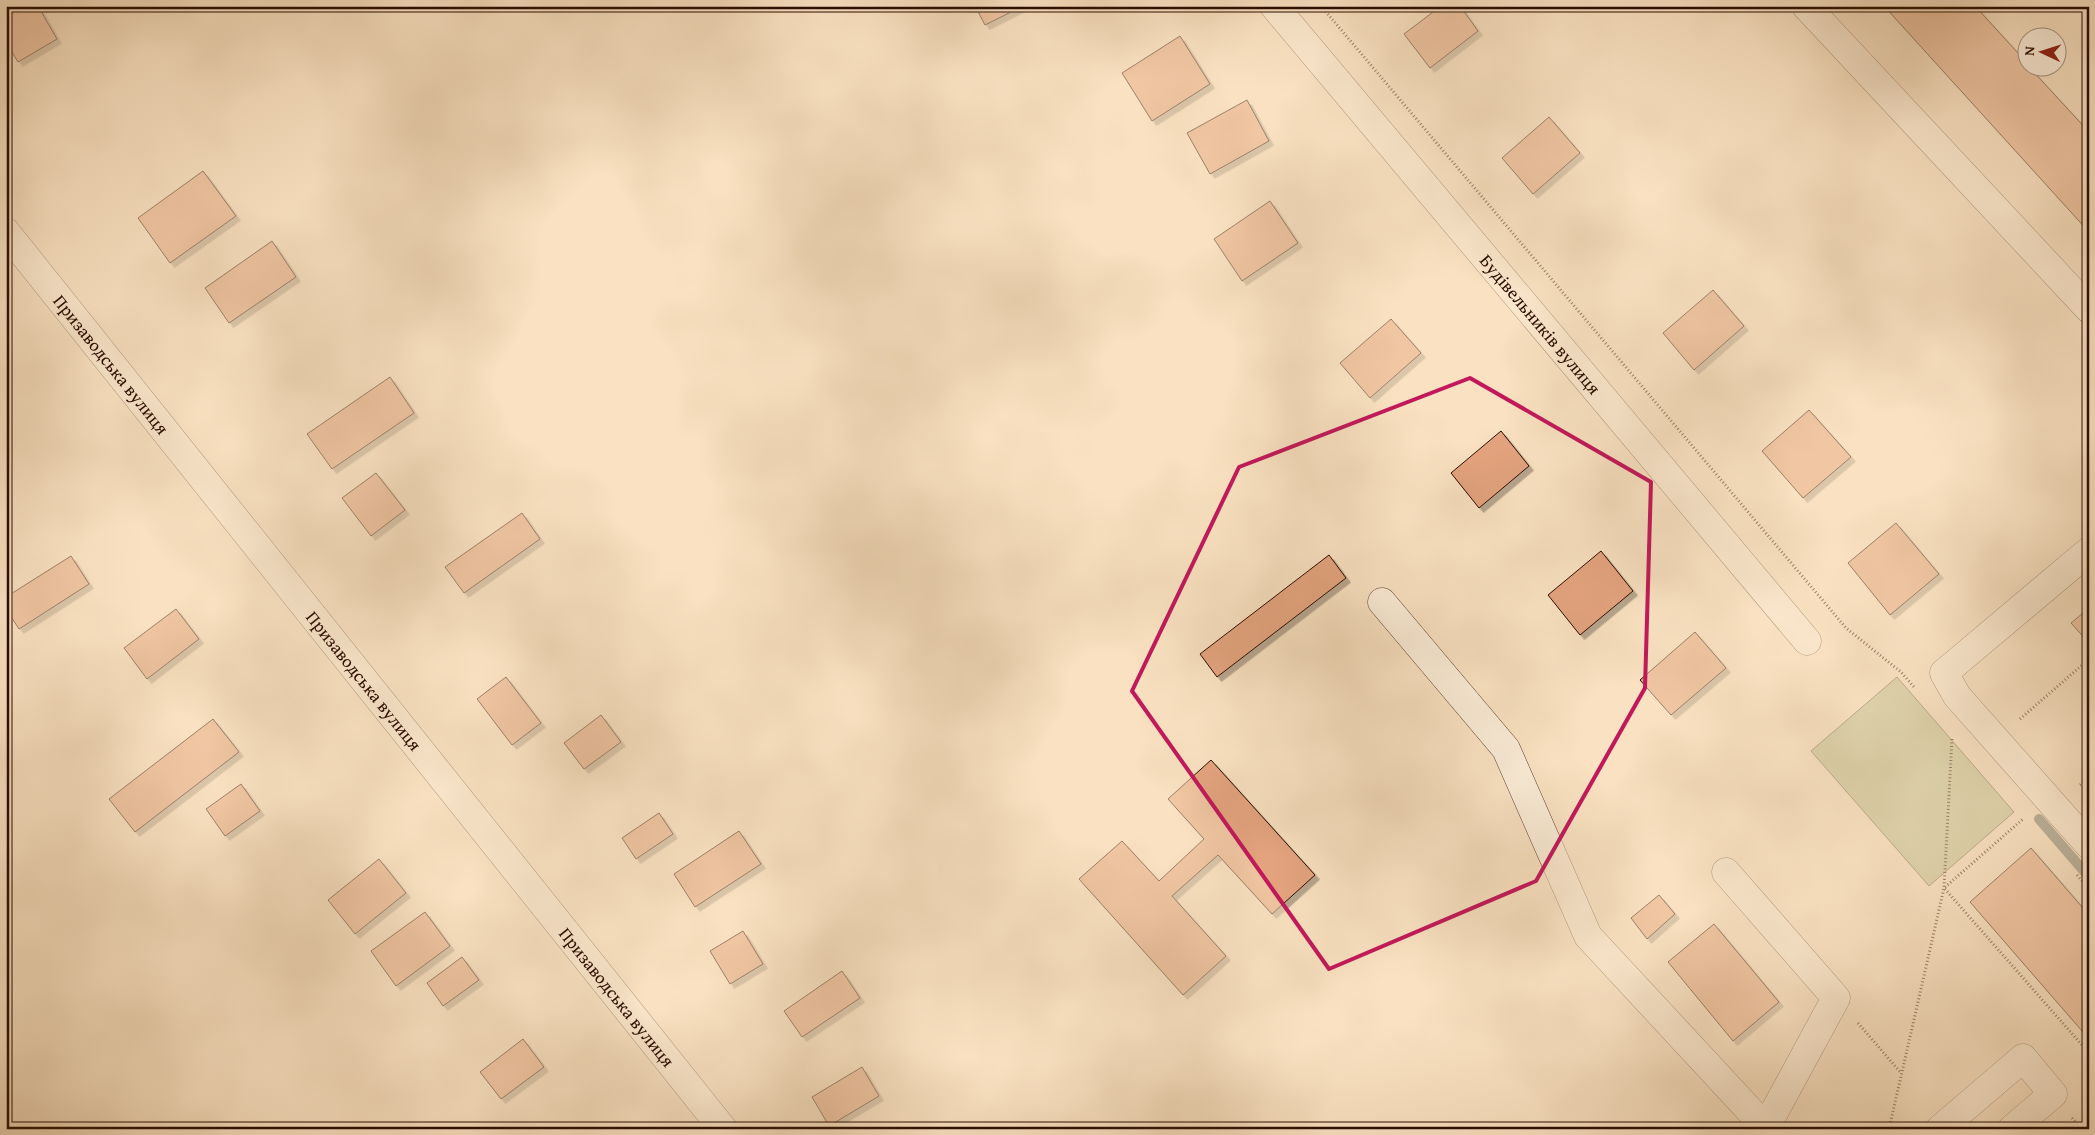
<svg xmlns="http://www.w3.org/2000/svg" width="2095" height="1135" viewBox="0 0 2095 1135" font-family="'Gentium Book Plus',serif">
  <defs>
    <filter id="shadow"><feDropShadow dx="4.5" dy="4.5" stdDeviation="0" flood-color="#0004"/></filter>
  </defs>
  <rect width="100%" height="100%" fill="#f9e1c1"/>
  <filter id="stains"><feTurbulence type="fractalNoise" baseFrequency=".004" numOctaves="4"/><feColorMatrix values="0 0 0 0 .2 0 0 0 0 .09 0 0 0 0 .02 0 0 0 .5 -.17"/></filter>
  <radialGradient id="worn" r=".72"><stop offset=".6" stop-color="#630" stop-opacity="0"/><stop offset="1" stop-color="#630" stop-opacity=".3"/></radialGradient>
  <path fill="#bfc292" stroke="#746749" d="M1897 677 2014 812 1929 886 1811 751Z"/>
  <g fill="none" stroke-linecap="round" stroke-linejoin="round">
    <path stroke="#70776a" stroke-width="10" d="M2039 819 2089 877"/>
  </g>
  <path fill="#e4a47f" stroke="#2a0c00" filter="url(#shadow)" d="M24 6H38L57 39 18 62 6 42V17Z
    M975 6H1023L985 25Z
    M1441 6H1460L1478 31 1430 68 1404 34Z
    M1884 6H1975L2028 64V68H2030L2089 132V232Z
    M1180 36 1210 84 1152 121 1122 73Z
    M1247 100 1269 141 1210 174 1187 133Z
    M1549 117 1580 153 1533 194 1502 158Z
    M203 171 236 216 170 263 138 218Z
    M1270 201 1298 243 1242 281 1214 239Z
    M272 241 296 277 229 323 205 288Z
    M1713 290 1744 326 1694 370 1663 333Z
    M1391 319 1421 353 1370 398 1340 363Z
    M390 377 414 413 332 469 307 434Z
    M1809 410 1851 457 1803 498 1762 451Z
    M1501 431 1529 466 1479 508 1451 473Z
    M376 473 405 510 371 536 342 498Z
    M522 513 540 539 464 593 445 567Z
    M1896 523 1939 574 1890 615 1848 563Z
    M1601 551 1633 591 1580 635 1548 595Z
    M1329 555 1346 578 1217 677 1200 654Z
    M71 556 89 584 19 629 6 609V597Z
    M2089 608V643L2071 623Z
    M176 609 199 639 147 679 124 648Z
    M1695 632 1726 668 1671 715 1640 680Z
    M506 677 541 723 512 745 477 699Z
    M601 715 621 742 584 769 564 743Z
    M213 719 239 752 135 832 109 799Z
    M1211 760 1315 875 1272 914 1218 855 1172 896 1226 956 1183 995 1079 879 1122 841 1159 881 1204 839 1168 799Z
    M241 784 260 811 225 836 206 809Z
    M659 813 673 834 636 859 622 838Z
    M739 831 761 864 695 907 674 874Z
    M2031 848 2089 915V1039L1970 902Z
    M379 859 406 893 355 934 328 900Z
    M1659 895 1675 914 1647 939 1631 918Z
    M425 912 450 946 396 986 371 951Z
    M1714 924 1779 1002 1733 1041 1668 962Z
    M743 931 763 964 730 984 710 951Z
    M462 957 479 980 443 1006 427 983Z
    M842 971 860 998 802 1037 784 1011Z
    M523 1039 544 1067 501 1099 480 1072Z
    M862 1067 879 1096 829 1126 812 1097Z"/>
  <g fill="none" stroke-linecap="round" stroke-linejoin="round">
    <defs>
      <g id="minor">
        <path id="s1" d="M1274 6 1807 641"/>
        <path d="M1806 6 2089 309"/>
        <path id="s2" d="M6 232 723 1129"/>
        <path d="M2089 551 1944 673 1957 696 2089 845"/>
        <path d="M1382 602 1506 749 1588 936 1767 1129"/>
        <path d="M1726 872 1836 998 1766 1127"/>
        <path d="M1940 1129 2023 1058 2053 1094 2012 1129"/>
      </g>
    </defs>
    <use href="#minor" stroke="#5e4130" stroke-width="29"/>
    <path stroke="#2a0c00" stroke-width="3" stroke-dasharray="1 2.5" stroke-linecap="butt" d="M1321 6 1846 628 1901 672 1914 687
      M2020 719 2089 659
      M1952 739 1944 888 2089 1053
      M2080 785 2089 778
      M2077 875 2089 889
      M2087 913 2089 912
      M1858 1023 1901 1073
      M2072 1118 2082 1129
      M1889 1129 1944 888 2023 819"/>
    <use href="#minor" stroke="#fbecd7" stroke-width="28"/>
  </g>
  <path d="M0 0H2095V1135H0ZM1470 378 1651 482 1645 688 1536 881 1329 969 1132 691 1239 467Z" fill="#f9e1c1" fill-opacity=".55" fill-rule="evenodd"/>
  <path fill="none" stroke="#c2185b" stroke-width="4" stroke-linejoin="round" d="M1470 378 1651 482 1645 688 1536 881 1329 969 1132 691 1239 467Z"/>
  <g text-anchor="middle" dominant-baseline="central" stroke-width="4.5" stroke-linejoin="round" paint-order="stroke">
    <g font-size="18" fill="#2a0c00" stroke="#fbecd7">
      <text stroke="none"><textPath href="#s1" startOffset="415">Будівельників вулиця</textPath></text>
      <text stroke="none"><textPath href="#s2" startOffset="169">Призаводська вулиця</textPath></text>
      <text stroke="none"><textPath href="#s2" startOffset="574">Призаводська вулиця</textPath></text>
      <text stroke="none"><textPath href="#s2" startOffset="979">Призаводська вулиця</textPath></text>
    </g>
  </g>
  <rect width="2095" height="1135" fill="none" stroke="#f9e1c1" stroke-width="25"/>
  <rect x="8" y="8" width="2080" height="1120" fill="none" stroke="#2a0c00" stroke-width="2.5"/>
  <rect x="12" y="12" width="2070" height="1110" fill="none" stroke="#2a0c00"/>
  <g transform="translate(2042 52) rotate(274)"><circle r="24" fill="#fbecd7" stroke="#a79281"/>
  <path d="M0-4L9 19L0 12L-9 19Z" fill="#8f2418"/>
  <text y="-8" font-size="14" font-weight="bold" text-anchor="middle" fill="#2a0c00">N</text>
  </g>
  <rect width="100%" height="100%" filter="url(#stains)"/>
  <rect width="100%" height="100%" fill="url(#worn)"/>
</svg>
